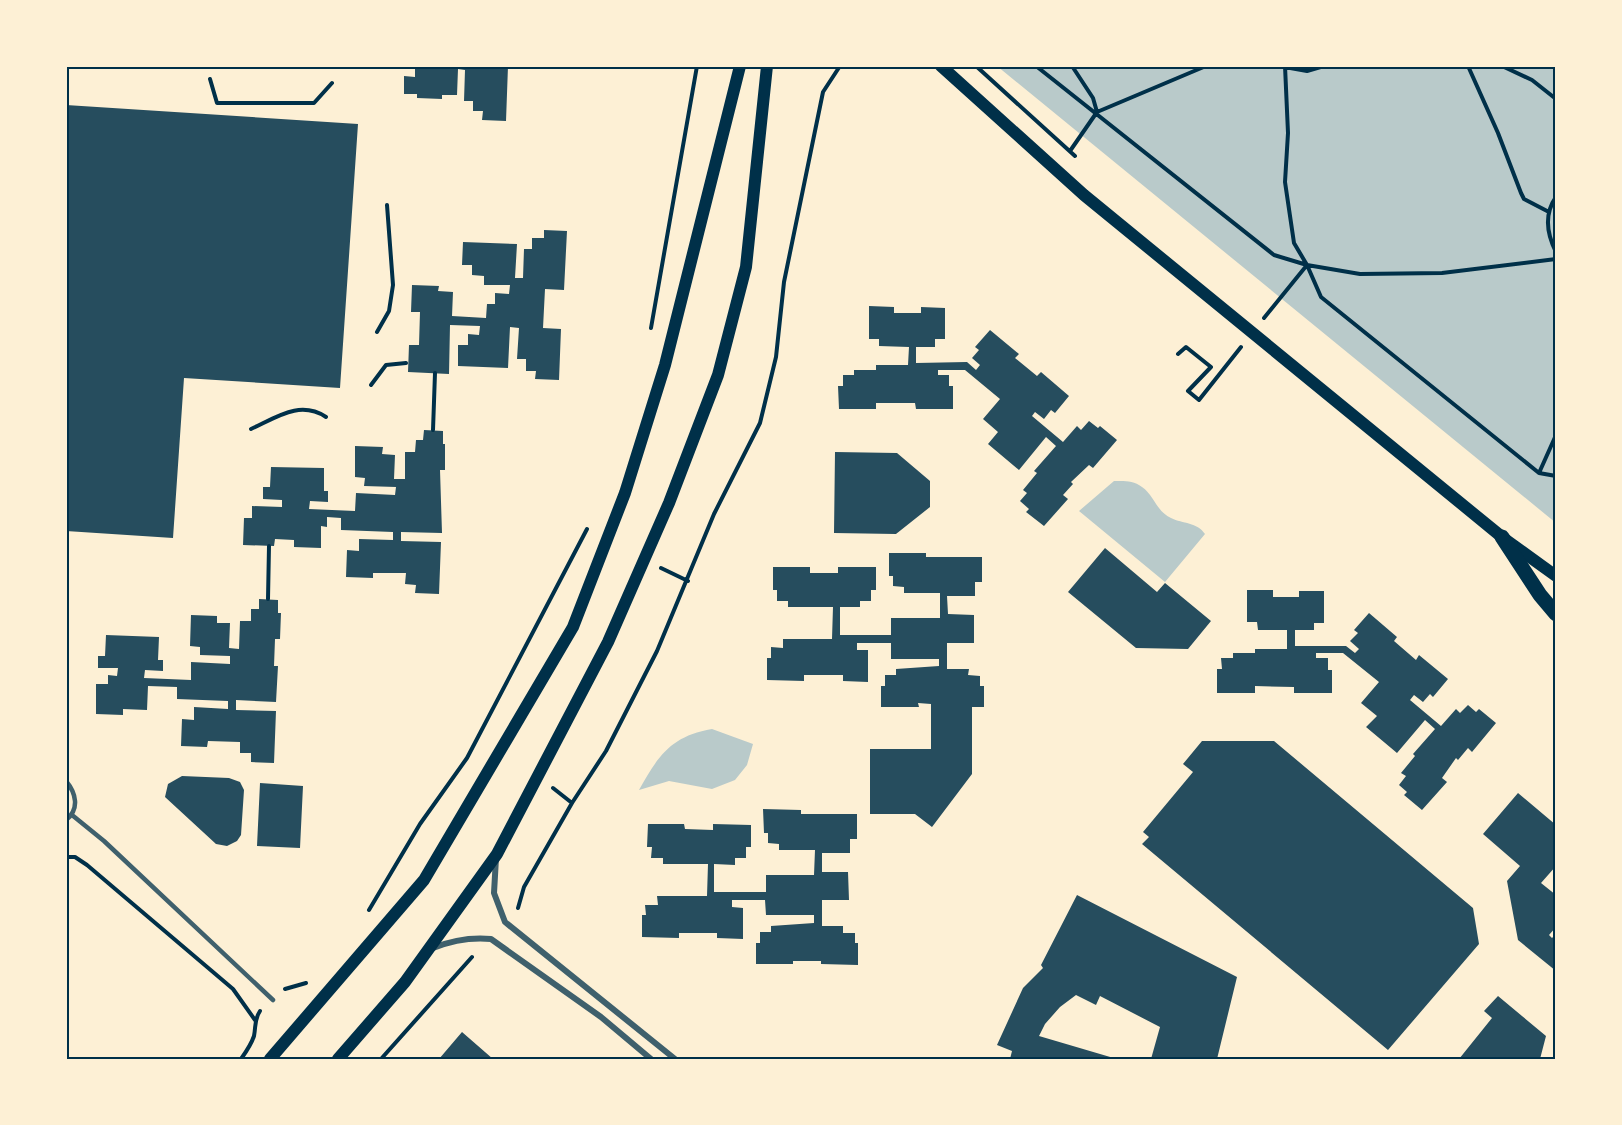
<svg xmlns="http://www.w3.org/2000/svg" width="1622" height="1125" viewBox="0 0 1622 1125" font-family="Helvetica,sans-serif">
  <rect width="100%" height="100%" fill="#fdf0d5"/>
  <path fill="#b9caca" d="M997 66H1556V523Z
    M1114 481C1124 481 1133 480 1142 487 1154 495 1156 511 1171 518 1183 524 1197 522 1205 534L1165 582 1079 511Z
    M712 729 753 744 747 765 735 780 712 789 669 781 639 790C658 756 671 736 712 729Z"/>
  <path fill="#264d5e" d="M415 66H508L506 121 482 120 483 111H473V101H464L465 70 458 69 457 95H442V99L417 98V94H404V76L415 77Z
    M66 105 358 124 340 388 184 378 173 538 66 531Z
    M544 230 567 231 564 290 545 289 543 328 561 329 559 380 535 379 536 371H526V359H517L519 328 510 327 508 368 458 366V345H468V334L479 335 480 326 450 325 449 374 408 372 409 345H419L420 312H411L412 285 439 286 438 291 453 292 452 316 486 318 487 304H495V293L509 294 510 285H484V276L472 275V265H462L463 242 517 244 515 278H523L524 249H532V238H544Z
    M869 306 894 307V313H921V307L945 308V339H935V347H916V363L967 362 976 370 980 365 972 358 979 350 975 347 990 330 1019 354 1015 358 1037 376 1041 372 1069 396 1055 413 1051 410 1044 419 1035 412 1032 416 1063 442 1077 426 1081 430 1089 421 1098 428 1100 426 1117 440 1093 468 1089 465 1071 482 1073 484 1063 495 1068 499 1044 526 1026 512 1029 509 1020 501 1027 493 1023 490 1037 473 1034 471 1056 446 1046 437 1019 470 988 444 998 432 983 419 1000 399 965 370H938V375H949V386H953V409H916L915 403H876V409H839L838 386H843V375H854V370H876V365H908L909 347 879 346V339H869Z
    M424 430 443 431V444H445V470H440L442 533 401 532V541L441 542 439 594 415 593 416 585 405 584 406 573H373V578L346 577 347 550 359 551V539L393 540V532L341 530V518L327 517V527L321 526V548L294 547V540L275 539 274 546 243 545 244 518H252V506L282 507V500L263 499V487H270L271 467 324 468V491H328V502L310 501 309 509 355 511 356 493 395 495 396 487 364 486 365 478 355 477V446L383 447 382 454 395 455 394 479H405V452H415L416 440H423Z
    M835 452 897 453 930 481V507L896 534 834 533Z
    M1105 548 1157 592 1165 583 1211 621 1188 649 1136 648 1068 592Z
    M889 553H926V557H982V582H975V596H947L948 614 974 615V643H947V669H969L968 675 980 676V686H984V707H972V774L932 827 915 814H870V749H931V704L918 703 919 707H881V686H885V675H896V669L939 666V659H891V643H857V650H868V682L843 681V675H804V681L767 680V658H771V647L783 648V639H832L833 607H788V601H777V590H773V567H810V573H838V567H876V590H871V601H860V607H840V635H891V618H940V593H904V587L893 586V576H889Z
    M1247 590H1273V597H1299V591H1324V623H1314V630H1295V646H1346L1355 653 1359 649 1350 641 1358 633 1354 630 1369 613 1397 637 1394 641 1416 660 1419 655 1448 679 1433 697 1430 694 1423 702 1414 695 1410 700 1441 726 1456 709 1460 713 1468 705 1476 712 1479 709 1496 723 1472 752 1468 748 1458 760 1456 758 1442 778 1447 782 1422 810 1404 795 1407 792 1399 785 1406 776 1401 773 1415 756 1413 754 1435 729 1425 720 1397 753 1366 727 1377 716 1361 703 1379 682 1343 653H1316V658H1328V670H1332V693H1294V687L1255 686V693H1217V669H1222L1221 658H1233V653H1255V649H1287V630H1258L1257 622H1247Z
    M259 599 278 600V613H281L280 639H275L274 666H278L276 702 236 700V710L276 711 274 763 251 762V753H240V742L208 741 207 747 181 746 182 719 194 720V707L228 709V701L177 699V687L148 686 147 710 123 709V715L96 714V684H108V675L117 676 118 668H98V656H105L106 635 159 637 158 660H163V671L145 670 144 678 191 680V662L230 664V656L200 655V647L190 646 191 615 217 616V623H230L229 648 239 649 240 621H251V609H259Z
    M1202 741H1274L1473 908 1479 944 1388 1050 1142 844 1149 837 1143 832 1193 772 1183 764Z
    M182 776 229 778 240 782 244 790 241 835 237 841 227 846 216 844 165 797 168 784Z
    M260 783 303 786 300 848 257 846Z
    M1518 793 1556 825V866L1541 883 1556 895V927L1549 935 1552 938 1556 934V971L1518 940 1507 881 1520 866 1483 834Z
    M763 809 801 810V814H857V839H850V853H822V872H848L849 900H822V926H843V933H855V943H858V965L821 964V961H793V964H756V943H760V932H771V926L814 923V915H766L765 900H732V907L743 908V939L717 938V933H679V938L642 937V915H646L645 905H658L657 896H707L708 864H663V858H651L652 847H647L648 824H684L685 829 713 830V824L751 825V847H746V858H735V865L714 864V892H766V875H814L815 850H779V844L768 843V833H764Z
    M1077 895 1237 977 1217 1059H1151L1160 1027 1100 996 1096 1005 1076 995 1060 1007 1045 1024 1039 1036 1117 1059H1010L1012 1051 997 1045 1023 988 1043 968 1041 965Z
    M1498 996 1546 1036 1540 1059H1459L1492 1018 1484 1011Z
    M462 1032 493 1059H439Z"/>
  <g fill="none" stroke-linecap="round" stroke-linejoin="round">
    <path stroke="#003049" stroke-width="4" d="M976 66 1075 156
      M1036 66 1274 255 1307 265 1321 297 1539 473 1556 476
      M1072 66 1093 98 1097 112
      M1279 66 1307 71 1324 66
      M1285 66 1288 133 1285 182 1294 243 1307 265 1360 274 1442 273 1556 259
      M1468 66 1498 133 1521 193 1524 199 1549 212
      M1502 66 1532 80 1556 99
      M210 79 217 103H314L332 83
      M1070 151 1097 112 1206 66
      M1556 197C1544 214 1547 234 1556 252
      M1264 318 1307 265
      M651 328 697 66
      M377 332 389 311 393 285 387 205
      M1178 354 1186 347 1211 367 1188 391 1199 400 1241 347
      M371 385 386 365 406 363
      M251 429C277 417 300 400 326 417
      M433 430 435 373
      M1539 473 1556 435
      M661 568 688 581
      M268 599 269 546
      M553 788 572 803
      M66 857H75L87 865 233 989 255 1020
      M518 908 524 887 572 803 606 751 657 651 714 514 760 423 776 357 784 282 823 92 840 66
      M369 910 420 824 467 758 587 529
      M285 989 306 983
      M241 1059C246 1052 251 1045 254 1036 256 1026 254 1020 260 1011
      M381 1059 472 957"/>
    <path stroke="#3f606c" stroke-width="4.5" d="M66 781C76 793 80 809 66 820
      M72 815 104 841 273 1000"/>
    <path stroke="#3f606c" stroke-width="6" d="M496 858 494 893 505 922 675 1059
      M433 948C453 940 470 937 491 939L601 1017 651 1059"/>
    <path stroke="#003049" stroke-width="12" d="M941 66 1084 195 1502 537 1556 576
      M270 1059 424 880 573 627 625 493 665 365 740 66
      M338 1059 405 982 497 854 608 642 669 503 718 375 746 267 767 66"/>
    <path stroke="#003049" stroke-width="15" d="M1502 537 1540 595 1556 614"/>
  </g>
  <rect width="1622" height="1125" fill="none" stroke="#fdf0d5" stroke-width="135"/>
  <rect x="68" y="68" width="1486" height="990" fill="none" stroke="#003049" stroke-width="2"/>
</svg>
